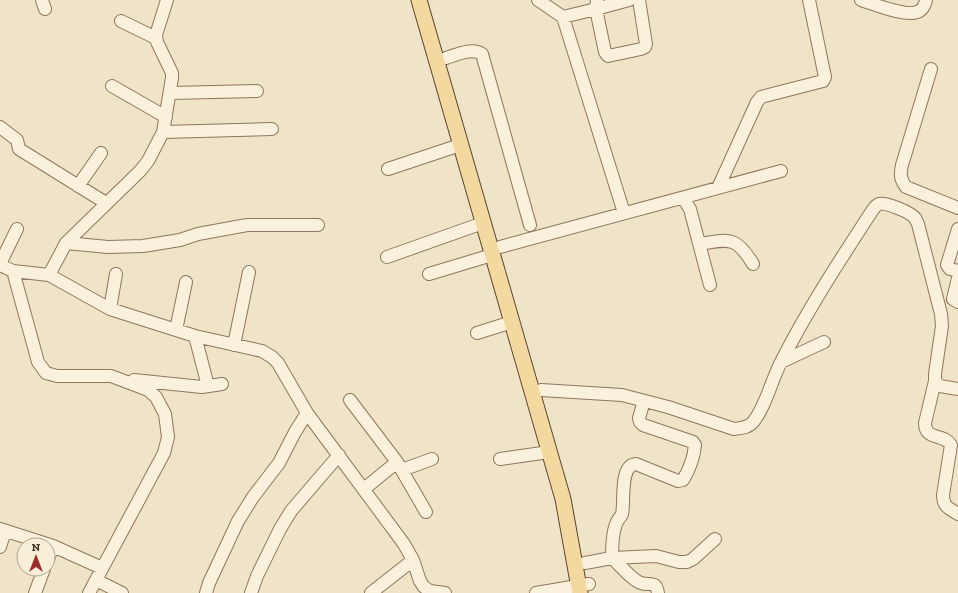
<svg xmlns="http://www.w3.org/2000/svg" width="958" height="593" viewBox="0 0 958 593" font-family="'Zilla Slab',serif">
  <rect width="100%" height="100%" fill="#f0e4c8"/>
  <g fill="none" stroke-linecap="round" stroke-linejoin="round">
    <defs>
      <path id="minor" d="M42 0 45 9
        M538 0 563 17 596 9 597 0
        M629 0 596 9 605 52 608 56 641 49 645 47 646 44 639 0
        M861 0C874 4 905 17 917 12 922 11 925 5 926 0
        M563 17 624 213
        M121 21 156 38
        M446 58C456 55 472 47 482 54L530 225
        M931 69 902 165C900 174 900 179 906 187L958 208
        M112 86 166 117
        M171 93 257 91
        M0 127 17 140 19 149 106 203
        M163 132 272 129
        M388 169 460 145
        M78 186 101 153
        M718 188 757 102 761 97 823 81 825 77 809 0
        M683 198 690 209 710 285
        M958 229 947 265 950 269 958 271
        M66 243 108 247 143 246 180 240 198 234 247 225H318
        M700 244C729 239 736 236 753 264
        M500 247 781 171
        M387 257 483 223
        M0 264 17 229
        M0 265 13 271 49 275 110 309 195 336 262 351 272 357 278 363 307 413 404 544 413 560 420 581 424 587 430 591 445 593
        M13 271 38 362 46 373 57 376H111L148 390 156 397 165 414 168 437 164 453 89 593
        M429 274 492 255
        M49 275 66 243 140 171 148 161 163 132 172 78V73L157 42 156 35 167 0
        M958 278 953 299 958 302
        M110 309 116 274
        M176 330 186 282
        M477 333 512 322
        M195 336 208 386
        M234 345 249 272
        M781 362 824 342
        M134 380 202 387 222 384
        M935 381 925 423C925 441 944 433 951 445L943 495C943 507 949 508 958 514
        M541 390 622 395 668 407 734 429C741 428 748 428 753 422 765 408 772 379 781 362 808 309 840 260 872 211 874 208 876 205 879 204 886 202 910 212 915 218 916 220 917 222 918 224L941 314 942 326 935 374V381L940 386 958 389
        M350 400 397 462 426 512
        M500 459 549 452
        M402 470 432 459
        M364 489 397 462
        M0 529 53 546 102 568
        M0 547 5 531
        M48 559 53 546
        M585 563 612 558C612 547 612 534 616 524 617 520 621 517 622 514 625 502 619 465 636 464L678 481 683 480C689 470 694 457 695 445L693 442 643 425 640 422 639 418 644 401
        M96 580 122 593
        M35 593 44 569
        M206 593 209 583 238 521 253 497 279 463 295 432 307 413
        M251 593 257 576 280 529 291 511 339 455
        M371 593 413 560
        M536 593 589 584
        M658 593C656 580 650 586 641 583 633 581 619 564 612 558L656 556 679 562H687L693 559 715 539"/>
      <path id="major" d="M419 0 563 499 580 593"/>
    </defs>
    <use href="#minor" stroke="#8d765c" stroke-width="14"/>
    <use href="#major" stroke="#5b4430" stroke-width="17"/>
    <use href="#minor" stroke="#faf1dc" stroke-width="12"/>
    <use href="#major" stroke="#f3d9a0" stroke-width="15"/>
  </g>
  <g transform="translate(36 557)"><circle r="19" fill="#f7eed8" stroke="#ada18e"/>
  <path d="M0-3L7 15L0 10L-7 15Z" fill="#9e2a2b"/>
  <text y="-6" font-size="11" font-weight="bold" text-anchor="middle" fill="#3d2e20">N</text>
  </g>
</svg>
